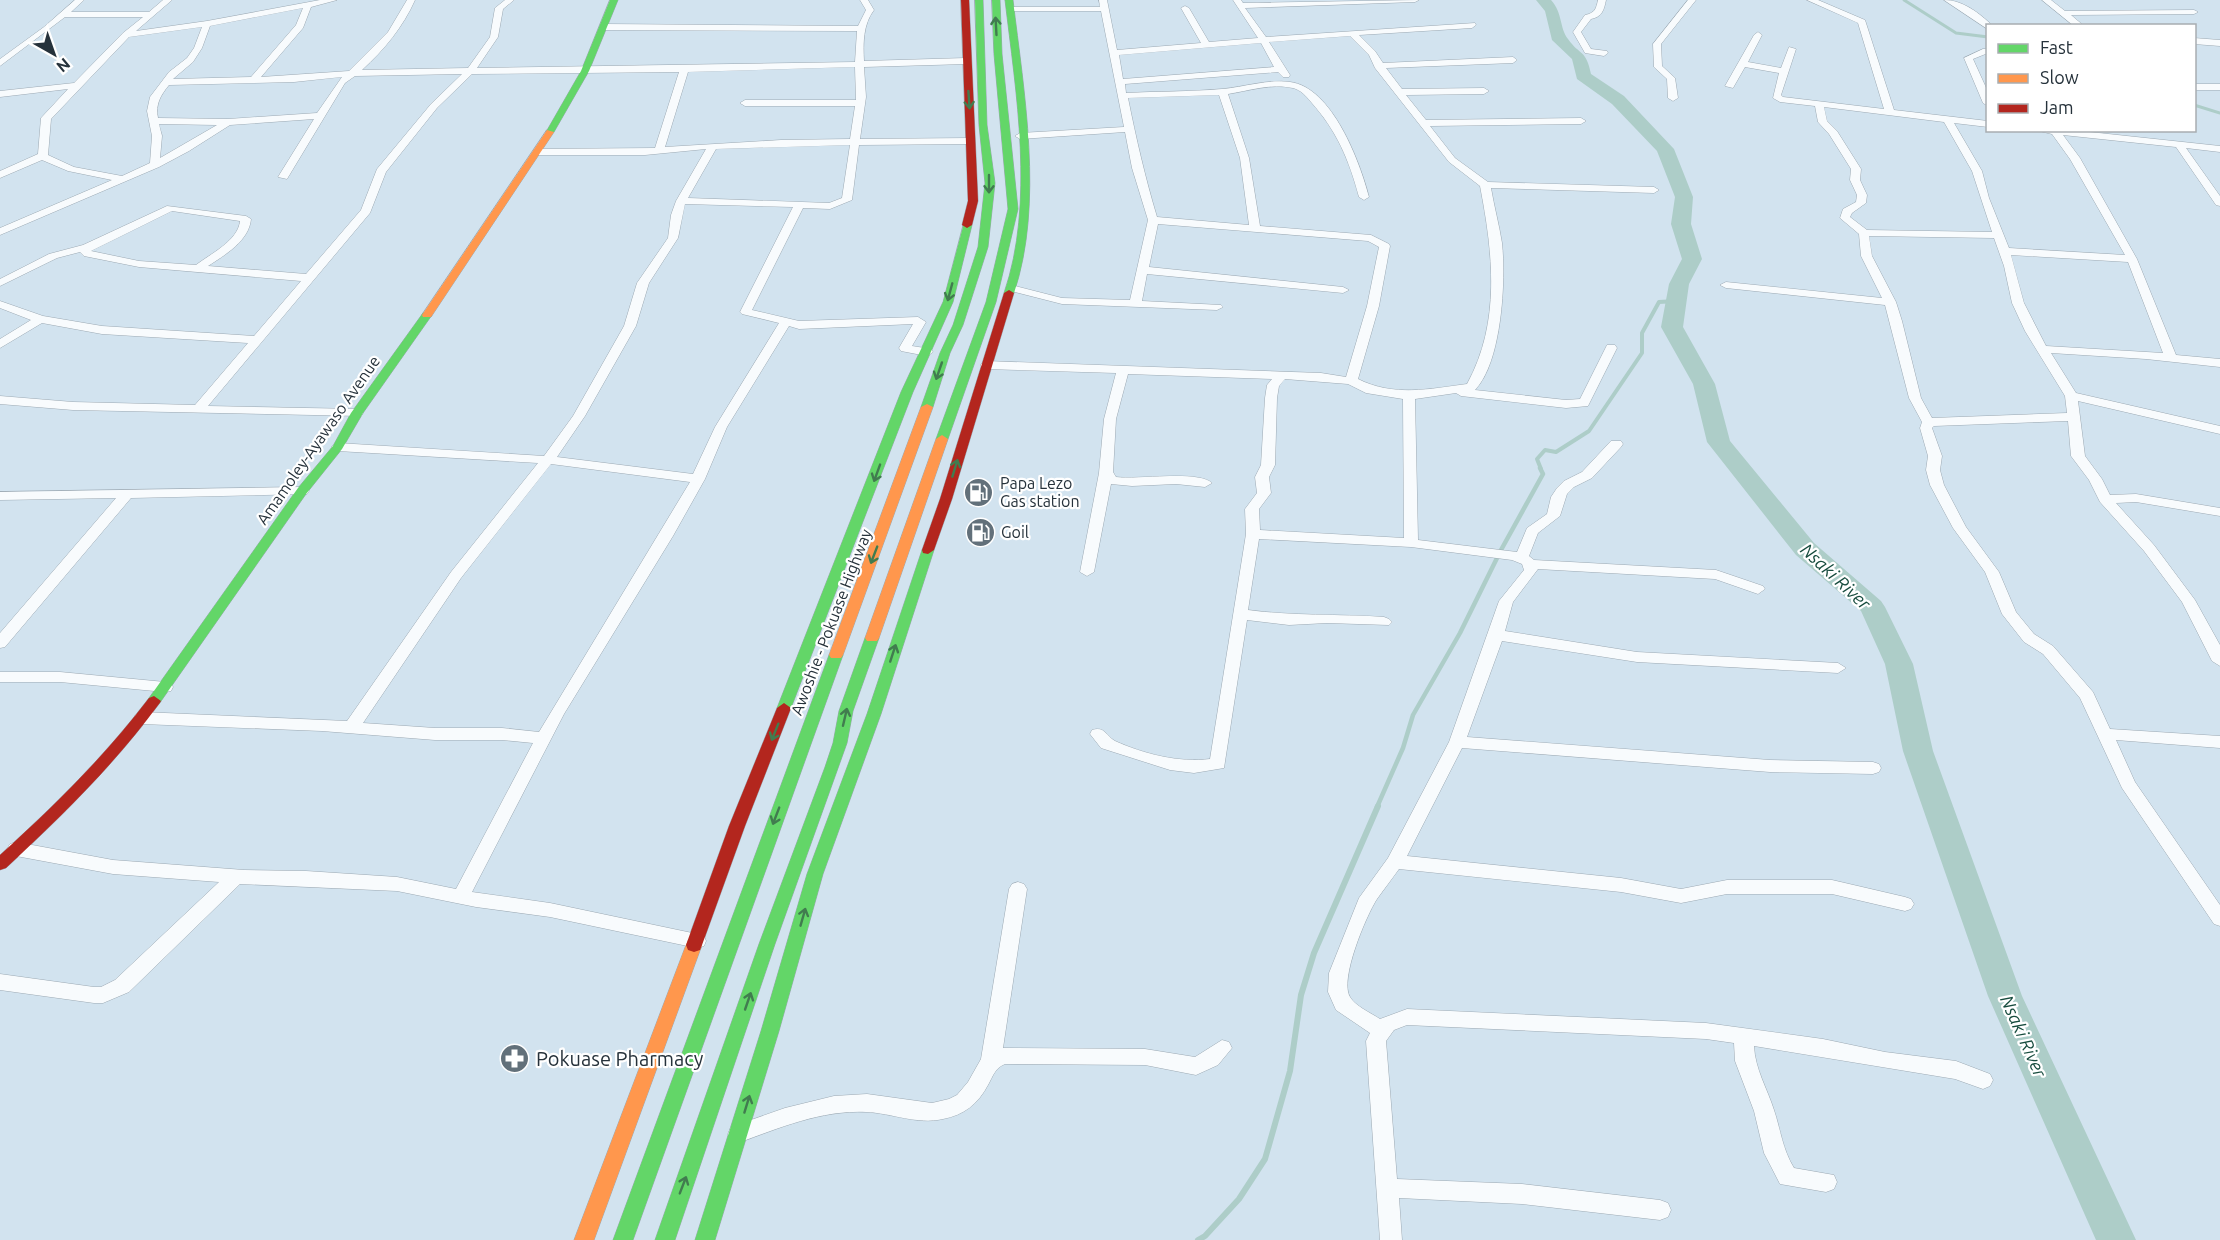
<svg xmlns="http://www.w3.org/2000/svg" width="2220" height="1240" viewBox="0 0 2220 1240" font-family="Ubuntu,sans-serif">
  <rect width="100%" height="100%" fill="#d2e3ef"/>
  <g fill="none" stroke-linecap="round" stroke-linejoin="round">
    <path stroke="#adcdc8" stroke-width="3" d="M1904 0 1956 33 1988 37
      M2194 105 2220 113"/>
    <path stroke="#adcdc8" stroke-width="4" d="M1541 469 1537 459 1545 450 1556 452 1589 431 1642 353V333L1659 302 1676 301"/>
    <path stroke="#adcdc8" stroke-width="4.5" d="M1501 550 1543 474 1540 468
      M1377 807 1403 748 1413 715 1460 633 1498 556"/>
    <path stroke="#adcdc8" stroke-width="6" d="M1198 1240 1205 1236 1239 1199 1265 1159 1290 1071 1301 995 1314 953 1378 806"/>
    <path fill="#adcdc8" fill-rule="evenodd" d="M1536 0H1551C1563 13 1559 27 1568 39 1580 56 1586 49 1591 74L1624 96 1674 149 1693 197 1691 224 1702 259 1689 284 1683 327 1715 384 1730 441 1814 543 1881 601 1885 607 1913 664 1933 751 2022 996 2136 1240H2096L1988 996 1903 751 1885 664 1861 611 1796 555 1707 442 1693 384 1661 327 1669 284 1682 259 1671 224 1675 197 1657 151 1612 104 1577 79 1572 59 1552 40 1545 11Z"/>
    <defs>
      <path id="street" d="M75 0H84L71 12H149L163 0H172L136 31 207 21 320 0H337L311 7 303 28 261 77 349 71 388 32 407 0H415C403 27 384 50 362 70L468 68 490 37 495 8 505 0H514L503 9 498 37 477 68 855 62 857 31 603 30 599 27 603 24 858 26 866 10 860 0H868L874 10C863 24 863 44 864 61L966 58 970 61 966 64 864 67 866 97 860 139 970 138 975 141 970 144 859 145 852 200 830 209 803 208 752 310 799 321 918 317 926 322 912 346 931 349 933 352 927 356 901 351 899 348 913 324 799 329 789 326 727 427 705 479 673 536 564 714 472 892 550 903 697 934 704 936 706 941 704 946 697 948 550 917 476 907 397 891 240 884 129 992 103 1003H94L0 990V974L94 987H101L115 980 219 882 113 874 16 856 10 854 7 849 10 844 16 842 113 860 244 870 306 871 397 877 456 889 533 743 502 740H435L322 731 142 724 136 722 134 718 136 714 142 712 347 721 451 572 538 463 338 451 331 447 338 443 544 456 573 416 624 326 637 283 668 238 671 215 676 201 706 149 645 155H537L532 152 537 149 655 148 679 72 472 74 437 108 386 172 370 213 208 406 357 409 361 410 363 413 361 416 73 410 0 404V396L73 402 195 405 248 343 102 334 42 323 0 348V339L31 320 0 308V301L43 316 102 326 254 336 301 281 139 267 84 256 80 252 57 258 0 286V279L49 254 83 245 167 206 246 216 251 219C249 241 225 255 208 266L306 274 361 210 377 169 431 104 462 74 355 76 345 83 287 179 278 177 314 119 230 125 189 151 159 167 0 235V228L112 180 68 171 42 160 0 178V171L38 154 41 118 68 89 0 97V91L74 83 123 33 143 17H65L0 66V59L44 27ZM303 8 296 25 251 77 173 79 193 62 202 48 210 26ZM202 27 194 48 187 58 169 72 150 97 147 111 152 136 150 163 122 176 74 167 48 155 51 119 129 37ZM855 67 856 100H745L740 103 745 106H855L850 139 781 140 665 147 688 72ZM342 77 317 113 228 119 158 118C155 104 161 95 169 85L294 82ZM159 124 217 125 160 158 162 136ZM850 145 842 198 829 203 688 198 716 149ZM685 204 793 207 740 312 742 314 779 323 715 427 693 474 557 457 585 416 636 326 649 283 678 238ZM172 211 240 221C238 241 210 254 196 265L139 261 91 251ZM551 464 690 482 539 732 502 728H435L363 723 461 578Z
        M1099 0H1107L1117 50 1201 43 1181 8 1185 6 1189 8 1209 42 1258 38 1233 0H1241L1243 3 1419 0 1415 2 1245 8 1266 37 1475 23 1476 25 1472 28 1359 35 1375 51 1383 63 1513 57 1517 60 1513 63 1386 68 1402 89 1484 88 1489 91 1484 94 1406 95 1426 120 1581 118 1586 121 1581 124 1430 126 1455 158 1488 182 1654 187 1659 190 1654 193 1491 188C1494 206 1499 224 1502 243 1506 280 1502 362 1475 390L1566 400 1580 399 1607 345H1615L1617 348 1588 406 1566 408 1461 396 1456 393 1415 399 1418 540 1517 552 1527 528 1547 514 1551 497 1557 488 1564 481 1582 472 1611 441H1621L1623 444 1621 447 1592 478 1574 487 1567 494 1560 516 1538 533 1529 556 1534 560 1716 570 1763 586 1765 589 1758 594 1715 579 1538 569 1513 602 1505 631 1637 652 1838 663 1846 668 1838 673 1637 662 1502 641 1467 737 1770 760 1873 762 1879 764 1881 768 1879 772 1873 774 1770 772 1462 748 1407 856 1621 878 1681 889 1727 880H1832L1905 897 1911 899 1914 904 1911 909 1905 911 1832 894H1727L1681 903 1621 892 1399 869C1392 879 1384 889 1377 899 1366 916 1339 980 1350 997 1355 1006 1371 1013 1380 1019L1407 1009 1706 1023 1823 1039 1885 1052 1956 1061 1990 1074 1993 1080 1990 1086 1983 1089 1955 1079 1754 1046C1755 1069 1767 1088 1774 1110 1781 1131 1782 1148 1794 1168L1834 1175 1837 1182 1834 1189 1826 1192 1780 1184 1764 1153 1754 1111 1735 1061 1734 1043 1706 1039 1407 1025 1394 1030 1386 1041 1397 1179 1522 1184 1660 1200 1668 1203 1671 1210 1668 1217 1660 1220 1522 1204 1399 1198 1402 1240H1380L1366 1041 1370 1033 1336 1010 1328 992 1329 973 1359 898 1388 858 1449 742 1499 601 1524 570 1522 564 1512 560 1411 547 1259 539 1248 610C1293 616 1338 614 1384 617L1389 619 1392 622 1389 625 1327 623 1289 625 1247 620 1224 768 1194 773 1170 770 1101 748 1090 734 1092 730C1105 726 1106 736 1115 741 1144 754 1179 763 1210 759L1246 534 1245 509 1257 493 1255 477 1261 465 1265 398 1267 385 1272 379 1128 374 1116 419 1113 472 1116 477C1138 480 1198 470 1212 483L1205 487 1176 484 1132 486 1111 484 1094 572 1087 576 1080 572 1099 473 1104 419 1116 373 986 369 980 365 986 361 1321 373 1346 377 1367 306 1379 247 1368 241 1158 224 1149 267 1343 287 1349 290 1343 293 1147 274 1142 301 1221 305 1223 307 1217 310 1062 304 1007 290V286L1011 285 1062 298 1130 300 1148 220 1132 168 1125 132 1020 139 1015 136 1020 133 1124 127 1101 11H1010L1006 9 1010 7H1100ZM1350 36 1369 55 1375 68 1449 162 1480 186C1493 253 1501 322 1467 384 1429 389 1394 397 1358 379L1379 306 1390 246 1389 244 1371 235 1260 226 1249 158 1228 94C1248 91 1272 83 1293 88 1301 90 1306 96 1311 102 1337 131 1349 160 1359 197L1364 200 1369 197C1360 162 1332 87 1290 82 1268 79 1244 87 1222 89 1190 92 1158 91 1126 93L1125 84 1278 72 1283 77H1289L1290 75 1269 42ZM1261 43 1274 67 1123 79 1119 55ZM1219 95 1240 158 1249 225 1157 217C1145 177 1136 138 1128 98ZM1285 379 1348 384 1366 393 1403 399 1404 538 1260 530 1259 509 1271 493 1269 477 1275 465 1277 398 1279 386Z
        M1598 0H1606C1604 10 1602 17 1591 19L1581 32 1591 49 1607 51 1608 53 1604 56 1585 53 1573 32 1585 15C1595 13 1596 9 1598 0Z
        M1688 0H1696L1661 44 1662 66 1675 78 1678 98 1673 101 1668 98 1667 79 1654 67 1653 44Z
        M1807 0H1818L1865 20 1894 110 1988 121V127L1954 123 1982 171 1989 198 2009 248 2125 255 2070 159 2052 134 2035 130H2071L2220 146V152L2186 148 2220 196V206L2216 205 2176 147 2063 135 2080 158 2137 259 2176 355 2220 359V367L2146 359 2051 353 2076 393 2220 426V434L2078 401 2085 456 2102 479 2110 495 2136 494 2220 508V516L2136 502 2116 503 2154 545 2195 600 2220 645V666L2212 661 2182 602 2144 551 2100 502 2089 480 2071 456 2068 421 1934 426 1932 428 1942 456 1940 470 1944 485 1966 527 1999 572 2016 612 2034 634 2053 646 2093 692 2110 729 2220 736V748L2116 740 2135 782 2220 905V926L2214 924 2122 788 2080 698 2043 654 2024 642 2002 614 1985 572 1953 528 1930 485 1926 470 1928 456 1920 428 1922 422 1909 398 1885 305 1726 288 1720 285 1726 282 1882 298 1861 256 1859 234 1840 218 1843 209 1856 202 1857 195 1850 180 1851 169 1829 134 1818 122 1815 106 1780 102 1773 98 1779 73 1745 67 1733 88 1725 86 1754 35 1758 32 1762 35 1748 62 1781 68 1789 47 1796 49 1781 95 1783 97 1884 109 1858 23ZM1824 107 1944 122 1972 171 1992 232 1867 230 1850 217 1852 213 1866 203 1867 195 1860 180 1861 169 1837 131 1827 121ZM1869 236 1994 238 2004 266 2012 303 2025 331 2065 396 2067 413 1932 418 1921 398 1902 321 1896 302 1872 256ZM2011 255 2128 262 2163 353 2046 346 2024 303Z
        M1944 0C1963 0 1979 13 1993 26L1986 28Z
        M2042 0H2051L2065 11 2194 10 2198 12 2194 14 2071 15 2084 26H2074Z
        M2194 38 2220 40V46L2194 44Z
        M1983 49H1988V53L1973 59 1988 92V106L1983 103 1964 58Z
        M2194 84H2220V90H2194Z
        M302 487 307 488 309 491 307 494 131 498 5 647 0 648V633L116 498 0 500V492Z
        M0 672H60L165 682 171 683 173 687 171 691 165 692 60 682H0Z
        M1018 882 1024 884 1027 889 1003 1048 1145 1049 1195 1057 1222 1040 1229 1042 1232 1048 1218 1065 1196 1075 1145 1065 1005 1064C995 1068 993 1076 988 1085 978 1104 964 1115 943 1119 917 1125 892 1113 866 1112 821 1110 779 1128 738 1143L731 1141 728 1134 731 1127 785 1108 834 1096 867 1094 932 1103 949 1099 957 1095 968 1082 981 1059 1009 889 1012 884Z"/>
      <path id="fast" d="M610 0H618L589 71 554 132 547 134 546 132 581 71Z
        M975 0H983L987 125 995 183 988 247 963 325 950 353 933 407 927 410 921 407 940 353 953 325 978 247 985 183 979 125Z
        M992 0H1000L1002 54 1018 209 996 302 948 439 942 443 936 439 986 302 1008 209 994 54Z
        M1005 0H1013C1024 93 1044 203 1014 293L1009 296 1004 293C1035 203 1016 93 1005 0Z
        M964 223 972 225 953 302 913 392 791 708 789 711H779L777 708 901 392 943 302Z
        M427 312 432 315 363 413 342 449 306 494 159 704H149L147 701 149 698 298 488 333 446 351 413 423 313Z
        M928 546 934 550 881 714 823 874 779 1031 715 1240H695L761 1031 807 874 867 714 922 550Z
        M872 634 879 638 853 711 847 743 775 944 675 1240H655L759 944 825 767 833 743 839 711 865 638Z
        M836 650 843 655 633 1240H613L829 655Z"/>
      <path id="slow" d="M547 130 554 132 431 317H423L422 315Z
        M927 404 933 407 843 655 841 658H831L829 655 921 407Z
        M942 435 948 439 879 638 877 641H867L865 638 936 439Z
        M694 938 700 940 702 945 594 1240H574L686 945 688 940Z"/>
      <path id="jam" d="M961 0H969L978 201 972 225 967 228 962 225 968 201Z
        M1009 290 1014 293 952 499 934 550 928 554 923 553 922 550 940 499 1004 293Z
        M154 696 161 701 159 704C114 765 61 817 6 868L0 870V855C54 806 105 756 149 698Z
        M784 703 791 708 745 826 702 945 700 950 694 952 688 950 686 945 729 826 777 708Z"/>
    </defs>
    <use href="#street" stroke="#9ca9b3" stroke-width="1"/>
    <use href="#fast" stroke="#9ca9b3" stroke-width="1"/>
    <use href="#slow" stroke="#9ca9b3" stroke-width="1"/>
    <use href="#jam" stroke="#9ca9b3" stroke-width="1"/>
    <use href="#street" fill="#f8fbfd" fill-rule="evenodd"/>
    <use href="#fast" fill="#63d668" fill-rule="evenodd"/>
    <use href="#slow" fill="#ff974d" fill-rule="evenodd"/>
    <use href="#jam" fill="#b3261e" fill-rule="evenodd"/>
  </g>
  <defs><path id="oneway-shaft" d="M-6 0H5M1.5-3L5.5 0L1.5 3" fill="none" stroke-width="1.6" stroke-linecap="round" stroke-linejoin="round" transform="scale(1.5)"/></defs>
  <g stroke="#417c4f">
    <use href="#oneway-shaft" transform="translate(996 26) rotate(-93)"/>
    <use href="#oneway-shaft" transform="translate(969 100) rotate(86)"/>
    <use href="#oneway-shaft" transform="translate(989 184) rotate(90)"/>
    <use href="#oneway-shaft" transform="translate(950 292) rotate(105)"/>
    <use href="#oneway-shaft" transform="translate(939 371) rotate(109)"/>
    <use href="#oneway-shaft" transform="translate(955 468) rotate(-73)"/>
    <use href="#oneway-shaft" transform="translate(877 473) rotate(110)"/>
    <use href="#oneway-shaft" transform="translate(874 555) rotate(111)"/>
    <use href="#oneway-shaft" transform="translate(893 653) rotate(-72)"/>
    <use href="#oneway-shaft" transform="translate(845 717) rotate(-77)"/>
    <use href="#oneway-shaft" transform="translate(775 732) rotate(112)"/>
    <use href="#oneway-shaft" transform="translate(776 816) rotate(111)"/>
    <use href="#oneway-shaft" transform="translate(803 917) rotate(-74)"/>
    <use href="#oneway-shaft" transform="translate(748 1001) rotate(-71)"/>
    <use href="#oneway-shaft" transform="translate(747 1104) rotate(-73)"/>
    <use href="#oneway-shaft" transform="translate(683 1185) rotate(-69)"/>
  </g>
  <defs>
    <symbol id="fuel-disc" viewBox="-11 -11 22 22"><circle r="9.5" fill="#62707a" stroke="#fff"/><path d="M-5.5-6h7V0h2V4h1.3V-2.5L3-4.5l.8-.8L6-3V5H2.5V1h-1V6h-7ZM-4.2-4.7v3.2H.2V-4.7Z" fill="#fff"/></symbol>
    <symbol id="pharmacy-disc" viewBox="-11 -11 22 22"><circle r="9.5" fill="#62707a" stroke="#fff"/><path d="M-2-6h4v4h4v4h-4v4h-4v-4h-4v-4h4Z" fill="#fff"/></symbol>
  </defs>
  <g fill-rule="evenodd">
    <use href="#fuel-disc" x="962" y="476" width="33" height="33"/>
    <use href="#fuel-disc" x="964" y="516" width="33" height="33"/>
    <use href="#pharmacy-disc" x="498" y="1042" width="33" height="33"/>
  </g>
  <g text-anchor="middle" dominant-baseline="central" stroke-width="4.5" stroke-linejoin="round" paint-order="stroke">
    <g font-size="16" fill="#26323b" stroke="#fff">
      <text transform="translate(318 440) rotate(-55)">Amamoley-Ayawaso Avenue</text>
      <text transform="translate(831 622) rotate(-69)">Awoshie - Pokuase Highway</text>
    </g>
    <g font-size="16" fill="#26323b" stroke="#fff" text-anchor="start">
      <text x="1000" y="483">Papa Lezo<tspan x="1000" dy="18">Gas station</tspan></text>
      <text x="1001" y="532">Goil</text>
    </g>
    <g font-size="18" font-style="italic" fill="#174c3e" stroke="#fff">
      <text transform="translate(1836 576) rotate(43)">Nsaki River</text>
      <text transform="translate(2024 1036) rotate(66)">Nsaki River</text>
    </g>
    <g font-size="20" fill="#26323b" stroke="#fff" text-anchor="start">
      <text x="536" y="1058">Pokuase Pharmacy</text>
    </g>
  </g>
  <rect x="1986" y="24" width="210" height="108" fill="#ffffff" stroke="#a8adb1" stroke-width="1.5"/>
  <rect x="1998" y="44" width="30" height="9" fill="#63d668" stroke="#a8adb1" stroke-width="1.5"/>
  <text x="2040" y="54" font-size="18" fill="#26323b">Fast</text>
  <rect x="1998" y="74" width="30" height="9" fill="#ff974d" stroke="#a8adb1" stroke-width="1.5"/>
  <text x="2040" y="84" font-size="18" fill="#26323b">Slow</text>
  <rect x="1998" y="104" width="30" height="9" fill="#b3261e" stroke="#a8adb1" stroke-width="1.5"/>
  <text x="2040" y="114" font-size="18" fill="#26323b">Jam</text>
  <g transform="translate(54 54) rotate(140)" stroke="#ffffff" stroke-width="4.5" paint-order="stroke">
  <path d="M0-4.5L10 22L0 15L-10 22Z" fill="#26323b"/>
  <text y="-9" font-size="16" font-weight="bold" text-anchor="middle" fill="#26323b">N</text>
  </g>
</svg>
